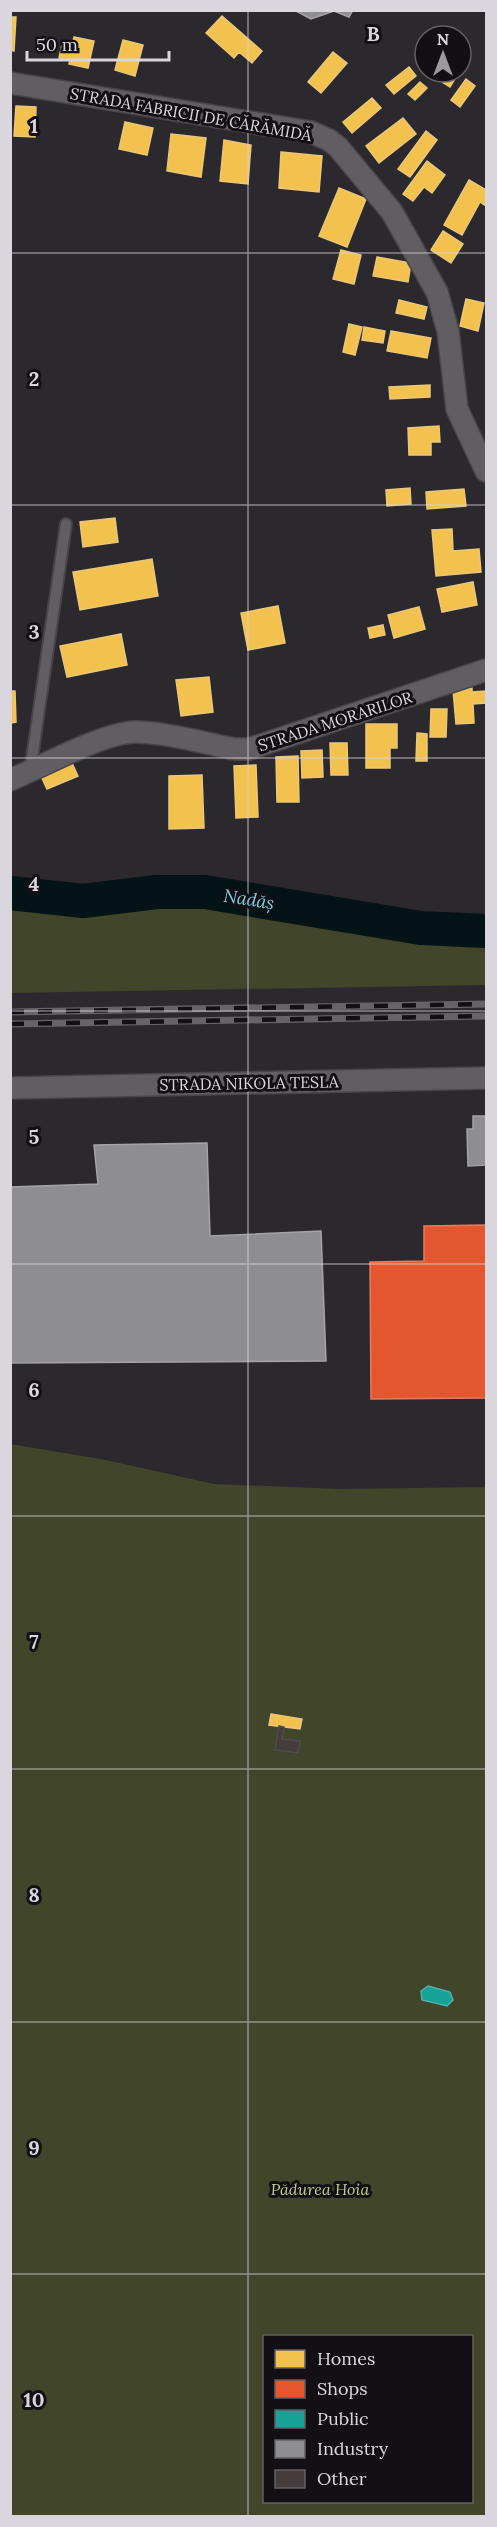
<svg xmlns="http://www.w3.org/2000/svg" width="497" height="2527" viewBox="0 0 497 2527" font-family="Lora,serif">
  <rect width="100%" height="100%" fill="#2b282e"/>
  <path fill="#41452a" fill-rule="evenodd" d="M10 877 76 890 179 882 246 885 432 918 486 920V985L11 993Z
    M10 1444 106 1460 214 1484 340 1489 486 1487V2516H11ZM264 2336H472V2502H264Z"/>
  <path fill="#f2c14e" stroke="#eac779" stroke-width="1.5" d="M222 16 262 51 252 63 239 52 234 58 206 33Z
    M10 17H16L14 51 10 50Z
    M74 37 94 41 88 68 69 64 70 60 59 58 62 45 72 47Z
    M123 40 143 45 135 76 115 70Z
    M333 52 347 63 321 93 308 82Z
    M409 67 416 76 394 94 386 85Z
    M449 72 456 77 450 87 442 82Z
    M466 79 475 86 460 107 451 100Z
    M420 82 427 88 415 100 408 94Z
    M372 98 381 108 352 133 343 122Z
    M16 106 36 107 35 137 14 136Z
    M403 118 416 134 379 163 366 146Z
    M125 122 153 128 147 155 119 149Z
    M426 131 437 140 410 177 398 169Z
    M171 134 206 138 201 177 167 171Z
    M224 140 251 145 248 184 220 181Z
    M281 152 322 156 319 192 279 188Z
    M427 161 445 175 432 193 424 187 413 201 403 194Z
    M469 180 486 190V206L480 202 462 235 444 225Z
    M339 188 366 199 347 247 319 236Z
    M443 231 463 244 451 263 431 250Z
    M341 250 361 255 354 284 333 279Z
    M377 257 411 263 408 282 373 276Z
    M466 299 484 303 478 331 460 326Z
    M399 300 427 307 424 319 396 313Z
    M349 324 362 327 355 355 343 352Z
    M364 327 385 331 383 343 362 340Z
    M391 331 431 338 427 358 387 351Z
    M430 385V397L390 399 389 387Z
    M439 426 440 442H431V455H409L408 428Z
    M410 488 411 504 387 506 386 490Z
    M464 489 466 506 427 509 426 492Z
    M115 518 118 542 83 547 80 522Z
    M452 529 453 551 479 549 481 572 436 576 432 530Z
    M152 559 158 596 80 610 73 572Z
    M473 582 477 605 442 612 437 589Z
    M278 606 285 643 248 650 241 613Z
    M419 607 425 629 394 638 388 615Z
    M383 625 385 635 370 638 368 628Z
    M121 634 127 665 67 677 60 646Z
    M209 677 213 712 181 716 176 680Z
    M472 688V692L486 691V703L473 704 474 723 456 724 453 690Z
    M10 691H15L16 722 10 723Z
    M431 709H447L446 737H430Z
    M366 724H397V748H390V768H366Z
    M417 733 427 734V761H416Z
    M330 743H347L348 775H331Z
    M322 750 323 777 302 778 301 751Z
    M298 756 299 802H277L276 757Z
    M71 761 78 776 47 789 40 774Z
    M256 765 258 817 236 818 234 766Z
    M202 775 204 828 169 829V776Z
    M271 1714 302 1719 300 1729 269 1725Z"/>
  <path fill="#e4572e" stroke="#e17d62" stroke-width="1.5" d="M486 1225V1398L371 1399 370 1262 424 1261V1226Z"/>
  <path fill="#17a398" stroke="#51b2ad" stroke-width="1.5" d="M428 1986 450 1992 453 2000 447 2006 422 2000 421 1991Z"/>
  <path fill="#8d8d92" stroke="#a4a3a8" stroke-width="1.5" d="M294 10H353L349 17 334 11 311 19Z
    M473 1116H486V1165L468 1166 467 1129H473Z
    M207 1143 210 1236 321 1231 326 1361 10 1363V1187L98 1184 94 1145Z"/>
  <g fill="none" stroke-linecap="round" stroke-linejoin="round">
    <path stroke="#041316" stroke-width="34" d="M10 893 83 901 157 892H205L421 928 486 931"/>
  </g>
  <path fill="#443d3c" stroke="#504c4d" stroke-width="1.5" d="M279 1726 284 1727 282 1739 300 1741 298 1753 275 1750Z"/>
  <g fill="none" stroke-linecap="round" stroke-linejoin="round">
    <defs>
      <path id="lane" d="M30 772 66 524"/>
      <path id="street" d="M10 83 311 132 329 140 338 147 392 212 437 292 448 331 457 409 486 471
        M10 780C43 766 92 739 125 733 149 728 208 744 235 749H249L486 670
        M10 1088 486 1078"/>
    </defs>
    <use href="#lane" stroke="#47454a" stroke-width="14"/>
    <use href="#street" stroke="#47454a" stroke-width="24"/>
    <use href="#lane" stroke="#605e62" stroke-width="10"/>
    <use href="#street" stroke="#605e62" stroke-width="21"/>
    <defs>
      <path id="rail" d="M10 1012 486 1004
        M10 1024 486 1016"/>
    </defs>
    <use href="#rail" stroke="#666468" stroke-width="7"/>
    <use href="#rail" stroke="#121015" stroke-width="4.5" stroke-dasharray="14" stroke-linecap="butt"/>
  </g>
  <path fill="none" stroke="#d9d6dd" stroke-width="1.5" stroke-opacity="0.55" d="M248 10V2516M10 253H486M10 505H486M10 758H486M10 1011H486M10 1264H486M10 1516H486M10 1769H486M10 2022H486M10 2274H486"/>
  <g text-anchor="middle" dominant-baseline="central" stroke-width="6" stroke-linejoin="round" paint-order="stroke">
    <g font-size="16" fill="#d9d6dd" stroke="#121015">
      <text transform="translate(191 114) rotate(10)">STRADA FABRICII DE CĂRĂMIDĂ</text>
      <text transform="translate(335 721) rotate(-18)">STRADA MORARILOR</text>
      <text transform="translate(249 1083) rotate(-1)">STRADA NIKOLA TESLA</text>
    </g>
    <g font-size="16" font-style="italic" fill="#c1cc8d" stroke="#121015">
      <text x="320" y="2189">Pădurea Hoia</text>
    </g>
    <g font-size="18" font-style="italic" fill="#7cd1de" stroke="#121015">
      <text transform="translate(249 899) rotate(9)">Nadăș</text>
    </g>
  </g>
  <g font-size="20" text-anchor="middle" font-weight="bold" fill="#d9d6dd" stroke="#121015" stroke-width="6" stroke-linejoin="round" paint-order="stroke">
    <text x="373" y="41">B</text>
    <text x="34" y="133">1</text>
    <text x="34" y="386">2</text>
    <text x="34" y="639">3</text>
    <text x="34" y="891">4</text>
    <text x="34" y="1144">5</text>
    <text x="34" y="1397">6</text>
    <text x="34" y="1649">7</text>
    <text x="34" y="1902">8</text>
    <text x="34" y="2155">9</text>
    <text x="34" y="2407">10</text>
  </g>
  <rect width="497" height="2527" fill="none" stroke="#d9d6dd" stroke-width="24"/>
  <rect x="263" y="2335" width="210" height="168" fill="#121015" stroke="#625f65" stroke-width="1.5"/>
  <rect x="275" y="2350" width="30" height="18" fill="#f2c14e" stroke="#625f65" stroke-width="1.5"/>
  <text x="317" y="2365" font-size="18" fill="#d9d6dd">Homes</text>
  <rect x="275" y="2380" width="30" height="18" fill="#e4572e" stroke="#625f65" stroke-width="1.5"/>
  <text x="317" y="2395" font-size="18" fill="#d9d6dd">Shops</text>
  <rect x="275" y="2410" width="30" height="18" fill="#17a398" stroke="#625f65" stroke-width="1.5"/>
  <text x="317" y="2425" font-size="18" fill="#d9d6dd">Public</text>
  <rect x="275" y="2440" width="30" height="18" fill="#8d8d92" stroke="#625f65" stroke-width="1.5"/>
  <text x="317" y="2455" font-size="18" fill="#d9d6dd">Industry</text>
  <rect x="275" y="2470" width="30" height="18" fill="#443d3c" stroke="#625f65" stroke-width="1.5"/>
  <text x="317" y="2485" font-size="18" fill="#d9d6dd">Other</text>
  <g transform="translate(443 54)"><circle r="28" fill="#121015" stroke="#625f65" stroke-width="1.5"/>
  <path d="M0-4.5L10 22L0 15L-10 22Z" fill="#9c99a0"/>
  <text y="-9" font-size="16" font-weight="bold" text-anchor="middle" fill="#d9d6dd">N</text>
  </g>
  <path d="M27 51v9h142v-9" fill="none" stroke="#d9d6dd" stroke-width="3"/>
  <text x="36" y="51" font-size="18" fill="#d9d6dd" stroke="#121015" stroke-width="4.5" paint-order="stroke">50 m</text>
</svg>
